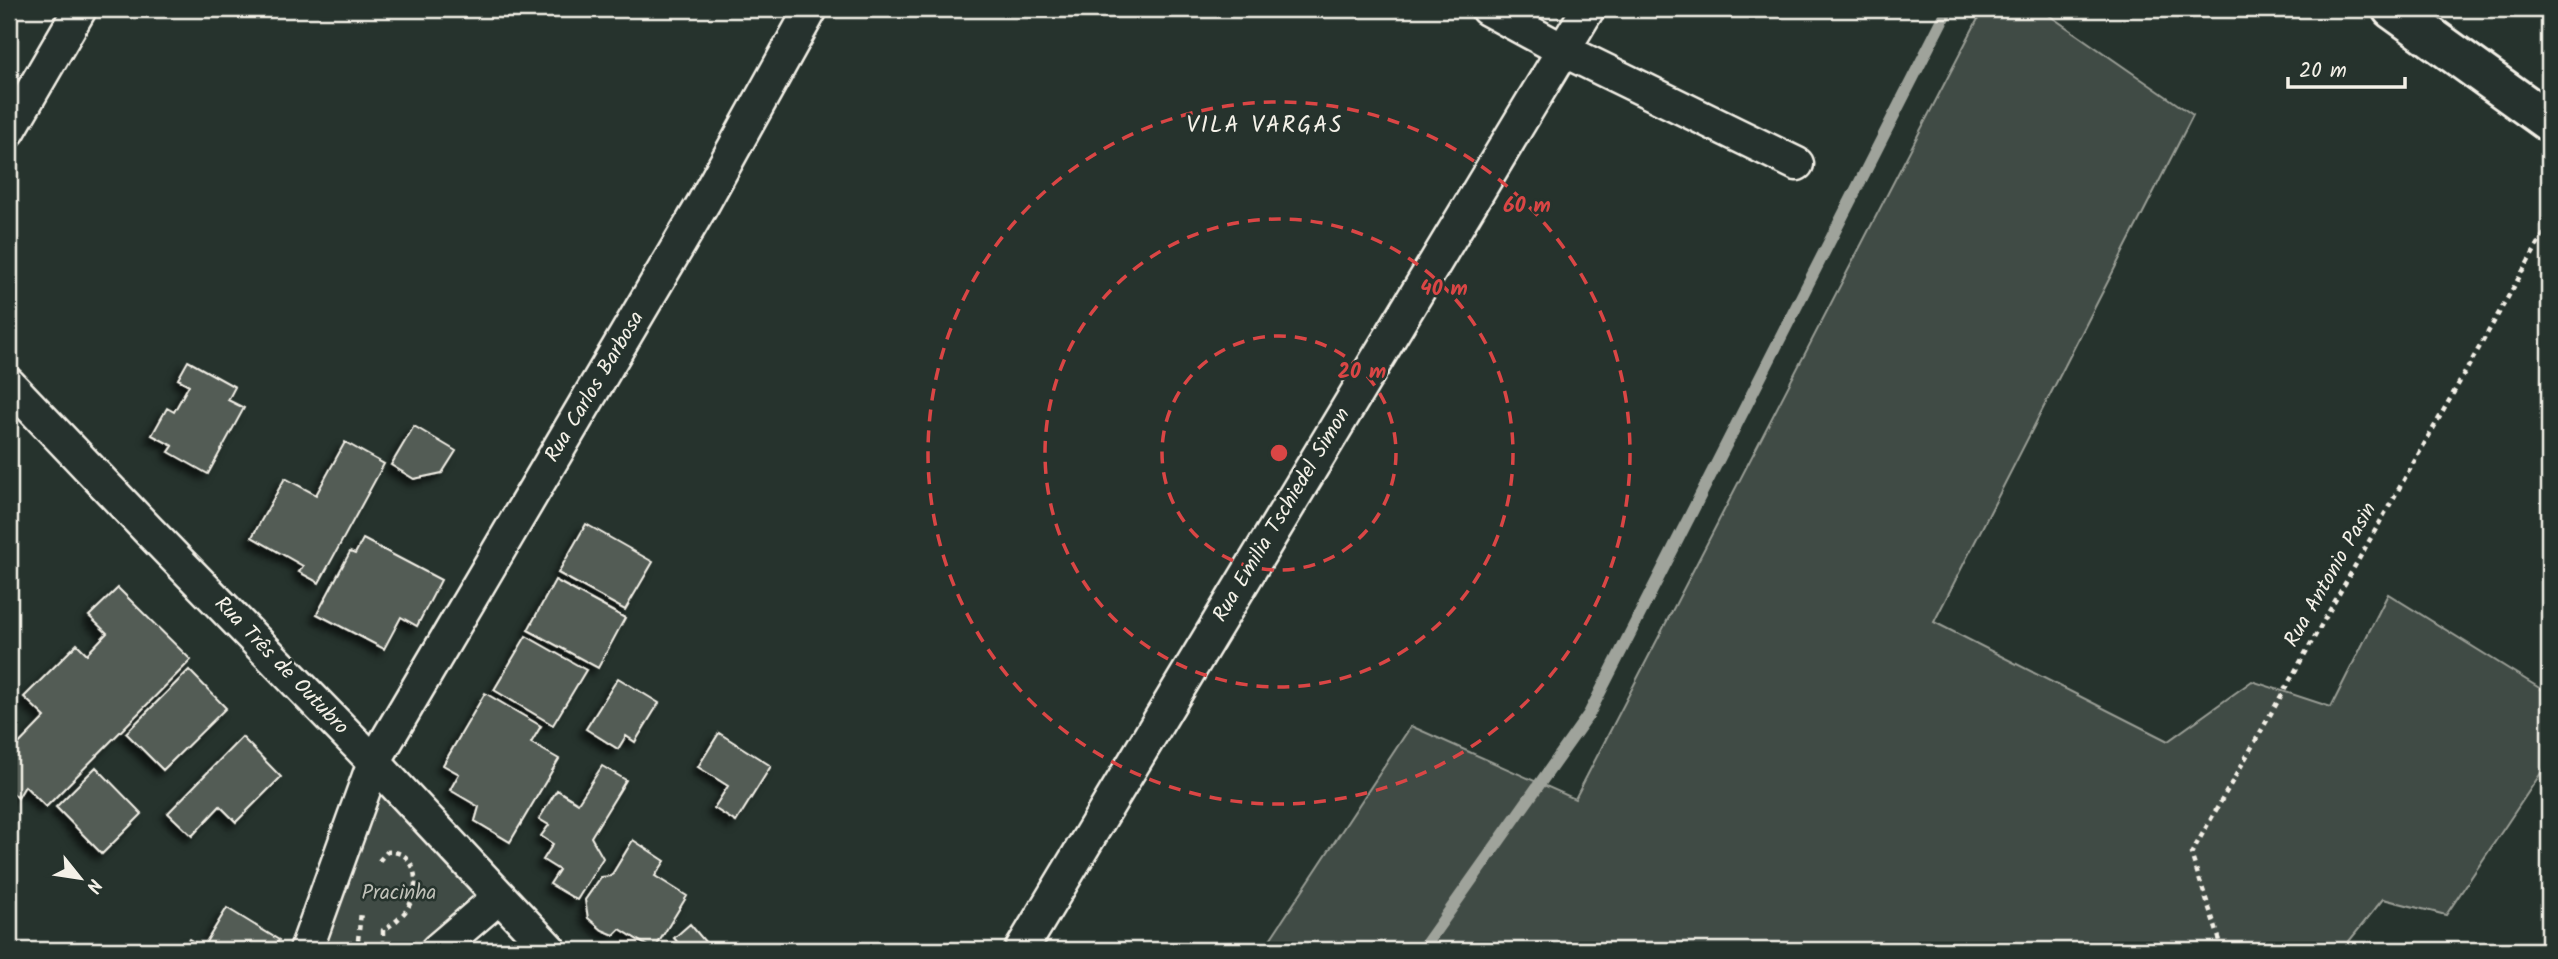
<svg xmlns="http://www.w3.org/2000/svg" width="2558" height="959" viewBox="0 0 2558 959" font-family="Kalam,sans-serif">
  <defs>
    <filter id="shadow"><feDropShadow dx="-6" dy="6" stdDeviation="3.5" flood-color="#0009"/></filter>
  </defs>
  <rect width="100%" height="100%" fill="#26332d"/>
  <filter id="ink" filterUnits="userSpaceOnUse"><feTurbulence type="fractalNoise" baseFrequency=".0143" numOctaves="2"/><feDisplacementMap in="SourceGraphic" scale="14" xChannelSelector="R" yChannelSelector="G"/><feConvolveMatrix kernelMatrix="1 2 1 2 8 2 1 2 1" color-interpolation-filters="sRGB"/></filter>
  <g filter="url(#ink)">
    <path fill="#414b45" stroke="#9a9e96" stroke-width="2" d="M1983 9H2040L2193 115 1934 622 2168 741 2252 681 2331 707 2388 594 2549 694V761L2446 915 2383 899 2342 950H1263L1411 726 1575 799Z
      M380 794 475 896 411 950H322Z"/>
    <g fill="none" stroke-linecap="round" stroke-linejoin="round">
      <path stroke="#9fa39b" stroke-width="12" d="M1422 950 1589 714 1948 9"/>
    </g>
    <path fill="#525c55" stroke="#f4f1e8" stroke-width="2" filter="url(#shadow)" d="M188 361 235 387 228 400 244 408 208 474 169 452 173 446 152 435 167 408 174 412 189 385 178 379Z
      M414 426 456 451 442 473 414 479 391 465Z
      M345 442 384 464 319 583 299 572 303 566 252 537 285 478 316 495Z
      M586 524 653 562 625 610 558 573Z
      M363 539 441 580 417 626 401 617 384 649 317 614 350 552 355 554Z
      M555 580 625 618 598 668 528 630Z
      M118 588 191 660 46 807 25 786 18 798 9 789V754L45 717 24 697 77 644 87 654 107 633 89 616Z
      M526 636 586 670 553 725 494 690Z
      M189 670 226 708 163 770 126 733Z
      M618 678 659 703 635 742 626 736 618 749 586 729Z
      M485 693 541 726 531 743 559 759 510 842 475 821 479 807 450 790 459 774 443 765Z
      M719 733 771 766 736 822 714 808 728 786 698 767Z
      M242 737 281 777 236 822 220 806 192 836 168 813Z
      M602 766 626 780 591 837 603 858 577 900 550 884 559 870 543 860 553 844 541 836 549 825 539 819 557 790 578 803Z
      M96 767 142 814 102 854 56 807Z
      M633 840 665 861 655 876 687 896 654 950 620 929 614 935 602 930 588 918 585 900 601 877 611 876Z
      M227 908 279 940 272 950H182L189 939 203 947Z
      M690 924 712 950H684L674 938Z"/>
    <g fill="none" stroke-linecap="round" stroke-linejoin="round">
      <defs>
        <path id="minor" d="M1487 9 1563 50 1797 164
          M9 131 80 9
          M9 384 149 531 374 762 550 950
          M306 950 374 762 704 202 811 9
          M437 950 499 897
          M1021 950 1588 9"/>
        <path id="secondary" d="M2392 9 2549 122"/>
      </defs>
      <use href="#minor" stroke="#f4f1e8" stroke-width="37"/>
      <use href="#secondary" stroke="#f4f1e8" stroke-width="44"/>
      <path stroke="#f4f1e8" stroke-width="4.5" stroke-dasharray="5 5" stroke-linecap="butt" d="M379 861 387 852C420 849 421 892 405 912 399 919 391 926 383 930V950
        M357 950 361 912
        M2223 950 2191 854 2549 225"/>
      <use href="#minor" stroke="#26332d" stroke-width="32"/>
      <use href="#secondary" stroke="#26332d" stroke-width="38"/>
    </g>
  </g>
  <g fill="none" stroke="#da4645" stroke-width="3.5" stroke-dasharray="12 9">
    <circle cx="1279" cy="453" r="117"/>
    <circle cx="1279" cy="453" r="234"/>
    <circle cx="1279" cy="453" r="351"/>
  </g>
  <g text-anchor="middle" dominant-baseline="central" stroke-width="5" stroke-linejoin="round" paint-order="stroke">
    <g font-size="21" fill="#f4f1e8" stroke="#26332d">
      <text transform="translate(595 387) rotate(-59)">Rua Carlos Barbosa</text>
      <text transform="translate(1282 515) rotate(-59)">Rua Emilia Tschiedel Simon</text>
      <text transform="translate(2331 575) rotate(-60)">Rua Antonio Pasin</text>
      <text transform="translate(281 666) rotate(46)">Rua Três de Outubro</text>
    </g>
    <g font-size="21" fill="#bebfb7" stroke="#26332d">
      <text x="399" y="893">Pracinha</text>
    </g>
    <g font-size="23" letter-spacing="2" fill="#f4f1e8" stroke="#26332d">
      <text x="1265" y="126">VILA VARGAS</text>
    </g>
  </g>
  <circle cx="1279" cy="453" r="10" fill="#da4645" stroke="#26332d" stroke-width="3.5"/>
  <g font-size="21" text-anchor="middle" font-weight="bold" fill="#da4645" stroke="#26332d" stroke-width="5" stroke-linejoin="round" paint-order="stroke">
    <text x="1527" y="212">60 m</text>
    <text x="1444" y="295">40 m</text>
    <text x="1362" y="378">20 m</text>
  </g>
  <rect width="2558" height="959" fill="none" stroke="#26332d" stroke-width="35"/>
  <rect x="18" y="18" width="2523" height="924" fill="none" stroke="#f4f1e8" stroke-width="2.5" filter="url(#ink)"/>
  <g transform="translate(80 878) rotate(120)" stroke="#26332d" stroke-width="5" paint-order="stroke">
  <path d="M0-5L12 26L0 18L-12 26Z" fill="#f4f1e8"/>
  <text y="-10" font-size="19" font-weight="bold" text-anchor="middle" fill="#f4f1e8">N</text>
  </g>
  <path d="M2288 77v10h117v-10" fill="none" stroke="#f4f1e8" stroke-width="3.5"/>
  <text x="2299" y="77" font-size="21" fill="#f4f1e8" stroke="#26332d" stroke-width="5" paint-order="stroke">20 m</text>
</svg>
